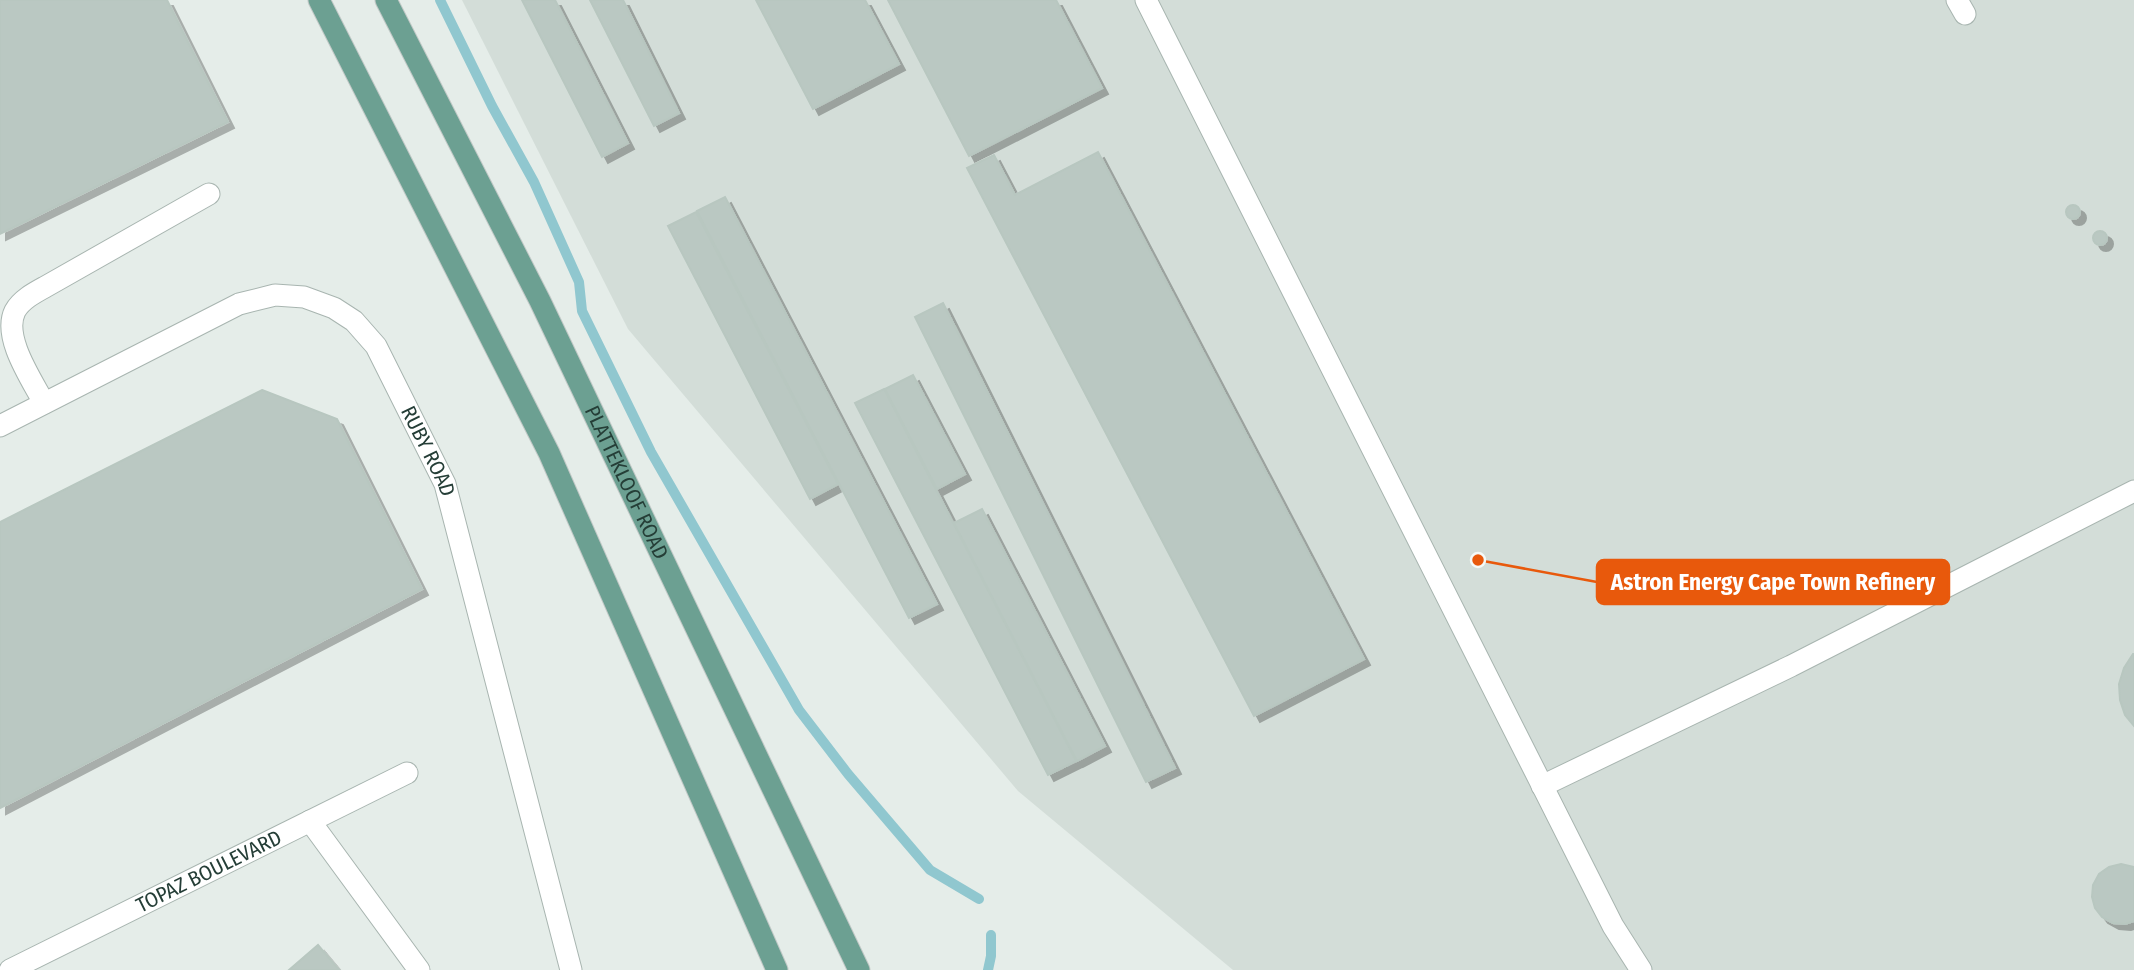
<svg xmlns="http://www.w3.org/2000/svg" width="2134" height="970" viewBox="0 0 2134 970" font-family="'Fira Sans Condensed',sans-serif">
  <defs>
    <filter id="shadow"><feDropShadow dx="6" dy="6" stdDeviation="0" flood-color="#0004"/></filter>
  </defs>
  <rect width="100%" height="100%" fill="#e5ede9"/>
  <path fill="#d3ddd8" d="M462 0H2134V970H1233L1018 791 628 329Z"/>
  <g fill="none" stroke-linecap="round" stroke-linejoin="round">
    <path stroke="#90c7cf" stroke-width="10" d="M440 0 492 106 534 182 579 282 582 311 651 452 799 710 848 774 930 870 979 899
      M988 970 991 956V935"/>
  </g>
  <path fill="#bac8c2" stroke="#b8c7c0" stroke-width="2" filter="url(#shadow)" d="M0 0H167L228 122 0 234Z
    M522 0H555L628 143 602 157Z
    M590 0H623L679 113 654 126Z
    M756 0H865L899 64 813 109Z
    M888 0H1056L1102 88 969 156Z
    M1098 152 1364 659 1254 716 967 168 994 155 1015 195Z
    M725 197 937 604 909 618 697 211Z
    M2066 212a7 7 0 1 1 14 0a7 7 0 1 1-14 0Z
    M696 212 838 484 810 499 668 226Z
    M2093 238a7 7 0 1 1 14 0a7 7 0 1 1-14 0Z
    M943 303 1175 768 1146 782 915 317Z
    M913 375 965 474 937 489 885 389Z
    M884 389 1076 761 1048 775 855 403Z
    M262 390 337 419 422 589 0 808V522Z
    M982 509 1105 746 1077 761 954 523Z
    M2133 654H2134V726L2125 715 2120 700 2119 684 2124 668Z
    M2121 864 2134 867V921L2125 924 2113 923 2102 917 2095 908 2092 897 2093 885 2099 874 2109 867Z
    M318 945 339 970H289Z"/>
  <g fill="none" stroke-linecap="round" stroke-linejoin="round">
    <defs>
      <g id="minor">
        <path d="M1146 0 1613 926 1641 970"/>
        <path d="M1957 0 1965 14"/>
        <path d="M44 403C32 380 2 337 15 311 21 300 34 293 45 287L209 194"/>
        <path id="s1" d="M0 426 239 304 275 295 304 297 334 308 354 321 376 346 445 484 571 970"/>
        <path d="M1542 786 1791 666 2134 491"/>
        <path d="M310 821 419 970"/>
        <path id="s2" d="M10 970 407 773"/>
      </g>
      <g id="major">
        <path d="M319 0 549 453 777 970"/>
        <path id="s3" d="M386 0 540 301 859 970"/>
      </g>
    </defs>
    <use href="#minor" stroke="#a8b5b0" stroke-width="23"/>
    <use href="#major" stroke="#c2c9c7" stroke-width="23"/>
    <use href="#minor" stroke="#fff" stroke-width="21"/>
    <use href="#major" stroke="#6ca092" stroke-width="21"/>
  </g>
  <g text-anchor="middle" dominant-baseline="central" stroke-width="5" stroke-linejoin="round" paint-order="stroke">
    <g font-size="21" fill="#253e37" stroke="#f5faf8">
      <text stroke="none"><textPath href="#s1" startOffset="541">RUBY ROAD</textPath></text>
      <text stroke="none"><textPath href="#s3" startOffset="539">PLATTEKLOOF ROAD</textPath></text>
      <text stroke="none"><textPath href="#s2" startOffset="222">TOPAZ BOULEVARD</textPath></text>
    </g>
  </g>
  <path fill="none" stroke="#e8590c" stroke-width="2.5" d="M1478 560L1597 582"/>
  <circle fill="#e8590c" stroke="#f5faf8" stroke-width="2.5" cx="1478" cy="560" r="7"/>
  <rect fill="#e8590c" stroke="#e8590c" stroke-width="2.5" x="1597" y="560" width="352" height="44" rx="7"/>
  <g font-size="23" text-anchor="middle" font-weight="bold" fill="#fff">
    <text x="1773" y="590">Astron Energy Cape Town Refinery</text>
  </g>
</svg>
